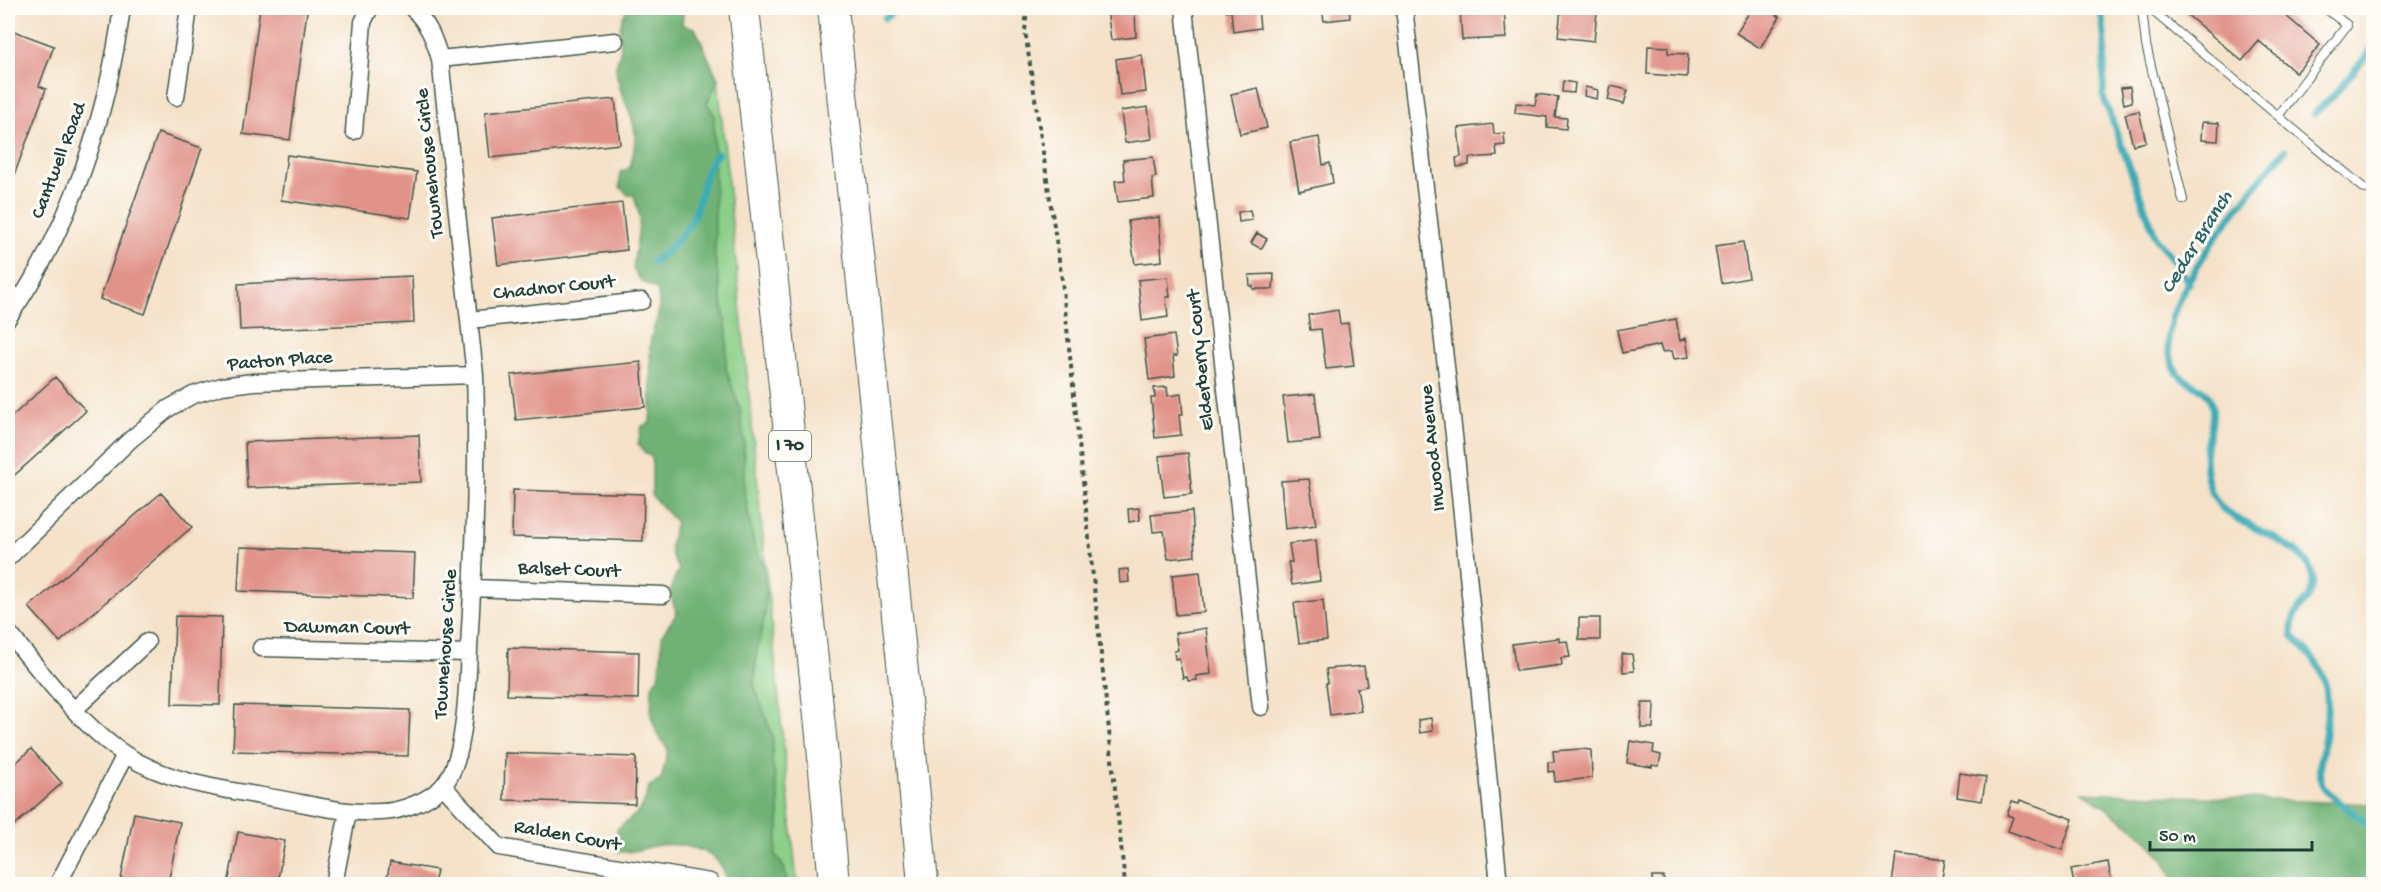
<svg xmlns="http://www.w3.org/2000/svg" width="2381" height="892" viewBox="0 0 2381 892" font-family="'Gochi Hand',sans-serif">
  <rect width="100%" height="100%" fill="#fdfcf7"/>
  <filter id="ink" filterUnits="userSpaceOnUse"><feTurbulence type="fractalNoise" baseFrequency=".0167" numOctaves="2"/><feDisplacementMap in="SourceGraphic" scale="12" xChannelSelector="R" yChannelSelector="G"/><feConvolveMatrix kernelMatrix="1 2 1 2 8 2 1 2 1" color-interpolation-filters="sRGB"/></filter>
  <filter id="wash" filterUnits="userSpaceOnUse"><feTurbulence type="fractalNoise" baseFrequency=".008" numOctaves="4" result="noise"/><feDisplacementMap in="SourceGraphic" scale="24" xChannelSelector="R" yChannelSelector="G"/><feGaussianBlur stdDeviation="1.35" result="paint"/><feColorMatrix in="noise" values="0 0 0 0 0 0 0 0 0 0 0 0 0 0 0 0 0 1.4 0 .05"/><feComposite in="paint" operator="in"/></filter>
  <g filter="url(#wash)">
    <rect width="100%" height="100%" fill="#f5e2c9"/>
    <path fill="#8bcf88" stroke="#55865e" stroke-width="1.5" d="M718 79 797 884H788L784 868 775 854 779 827V802L772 761 773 738 754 685 762 561 754 546 744 490V442L740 410 726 369 727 332 715 257 714 115 707 103Z"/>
    <path fill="#70b274" stroke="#487854" stroke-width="1.5" d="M630 8H679L683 14 682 25 695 28 718 79 707 103 714 115 715 257 727 332 726 369 740 410 744 442V490L754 546 762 561 766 590 765 615 757 651 754 685 773 738 772 761 779 802V827L775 854 784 868 788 884H723L726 880C725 876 724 871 722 867 710 847 674 842 654 846 638 850 636 852 618 852L617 829C636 816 645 809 649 786L661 780 668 750 657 733 651 716 652 686 660 673 662 635 677 613C668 592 669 588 679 569 666 550 670 544 676 522L652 496V457L645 453 638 444 642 426 650 423 651 408 650 346C652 321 664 318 657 289L642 282 633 269 640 218 634 195H628L620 187V172L630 168C633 155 637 139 634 126 629 107 617 89 616 68 616 61 621 54 621 46 620 32 618 17 630 8Z
      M2083 792 2373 804V884H2174C2165 843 2115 815 2083 792Z"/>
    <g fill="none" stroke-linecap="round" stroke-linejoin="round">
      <path stroke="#3bacb6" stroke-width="7" d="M2101 8 2105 43 2103 96 2157 240 2179 267 2189 284
        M885 18 899 8
        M2314 114 2337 92 2374 46
        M2285 150C2252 189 2153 304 2170 356 2172 362 2176 372 2180 376 2192 386 2209 388 2212 406 2214 419 2210 430 2207 442 2203 464 2206 490 2221 507 2245 531 2311 542 2313 581 2314 599 2296 606 2293 621 2292 625 2292 630 2292 635 2300 644 2309 653 2316 663 2333 686 2327 721 2323 748 2321 759 2317 774 2322 784 2327 796 2361 817 2374 829
        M653 262C671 249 684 236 694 216 701 200 704 164 718 154"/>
    </g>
    <g id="blocks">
      <path fill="#e19389" d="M260 8 307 11 290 140 243 134Z
        M451 8H470L457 17Z
        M1107 8H1135L1136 37 1111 40Z
        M1226 8H1258L1260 28 1233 32 1231 11H1226Z
        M1322 8H1349L1350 18 1324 21Z
        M1504 8 1506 38 1462 40 1460 9Z
        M1561 8 1597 12 1594 41 1558 37Z
        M1752 8H1766L1780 17 1760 48 1736 33Z
        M2179 8H2277L2320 45 2296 73 2259 41 2242 61Z
        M11 30 54 46 39 86 46 89 8 192V40Z
        M1648 46 1668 47V53L1688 54 1687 77 1647 74Z
        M1142 55 1146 92 1120 95 1116 59Z
        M1563 81 1575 83 1574 93 1562 92Z
        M1611 86 1628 90 1624 104 1608 100Z
        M1585 87 1598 90 1597 99 1584 96Z
        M2130 87 2132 102 2124 104 2121 88Z
        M1258 88 1267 128 1240 134 1231 94Z
        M1537 94 1558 97 1555 117 1567 118 1566 129 1547 127V117L1515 113 1516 103 1535 105Z
        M615 99 620 144 490 158 485 112Z
        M1148 107 1152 139 1125 143 1121 111Z
        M2139 111 2146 142 2133 145 2125 114Z
        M2202 122 2219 123 2218 141 2201 140Z
        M1493 124 1494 134 1504 133 1505 145 1496 146 1497 156 1469 158V165L1457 167 1456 158 1461 157 1458 128Z
        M158 133 202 148 145 314 100 299Z
        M1319 137 1323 165 1330 163 1333 183 1299 191 1290 142Z
        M287 155 417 172 410 218 281 200Z
        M1153 157 1156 177 1152 178 1154 198 1118 202 1115 181 1125 180 1123 160Z
        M622 203 627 250 498 265 492 218Z
        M1250 210 1252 220 1239 222 1238 212Z
        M1159 217 1162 261 1135 264 1128 221Z
        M1257 233 1267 239 1261 249 1251 243Z
        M1743 242 1749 278 1721 283 1715 246Z
        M1274 274 1273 289H1253V286H1250L1249 275Z
        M412 276 414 323 240 330 238 284Z
        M1168 277 1170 297H1166L1168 317 1142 321 1138 280Z
        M1338 310 1340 324 1348 323 1354 366 1326 369 1321 329 1310 330 1308 315Z
        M1676 319 1680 341 1686 338 1689 357 1674 359 1672 351 1662 352 1660 345 1622 353 1617 330Z
        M1174 335 1177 356H1173L1175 376 1149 380 1144 339Z
        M641 362 645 407 516 420 511 375Z
        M55 377 86 411 8 481V420Z
        M1167 387 1168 396 1181 394 1183 415H1179L1181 435 1155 438 1151 398H1155L1154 388Z
        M1315 394 1320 440 1288 443 1283 397Z
        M419 435 421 482 247 488 245 442Z
        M1188 453 1192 494 1164 497 1159 456Z
        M1309 479 1316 525 1285 529 1281 481Z
        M513 490 644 494 643 541 512 537Z
        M161 493 192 527 60 642 29 607Z
        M1139 508 1140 520 1129 522 1128 509Z
        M1192 511 1195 556 1168 559 1164 531 1153 532 1151 515Z
        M1316 540 1320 581 1292 585 1288 562H1292L1289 544Z
        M240 547 415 553 413 598 238 591Z
        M1128 569 1129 582 1120 583 1119 570Z
        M1200 572 1204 612 1176 615 1172 575Z
        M1323 600 1327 640 1299 643 1294 603Z
        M175 616 222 617 220 705 172 704Z
        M1579 618H1600V640H1579Z
        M1206 628 1211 674 1196 676 1197 680 1188 681 1187 677 1183 678 1179 658 1175 659 1174 651 1178 650 1175 633Z
        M1559 638V642L1567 641 1570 657 1561 658 1562 665 1516 671 1512 644Z
        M508 648 639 652 638 699 507 695Z
        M1622 654H1632L1634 671 1623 672Z
        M1364 666 1367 686 1357 688 1361 711 1330 715 1326 683H1328L1326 669Z
        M1642 703H1654L1653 728H1641Z
        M235 705 410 710 408 756 233 751Z
        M1431 718 1433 731 1420 733 1418 720Z
        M1630 741 1654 745 1653 753 1661 755 1659 766 1652 765V767L1627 763Z
        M31 749 62 783 8 831V770Z
        M1581 749 1591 750 1592 778 1555 782 1554 771 1548 772V762H1554L1553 751Z
        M505 753 636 757 635 804 504 800Z
        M1960 773 1986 777 1982 801 1957 797Z
        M2020 800 2073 819 2062 850 2008 831 2013 817 2007 815 2012 801 2019 803Z
        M134 813 180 822 168 884H120Z
        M238 832 285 841 277 884H228Z
        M1896 854 1945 860 1941 884H1892Z
        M390 862 437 870 434 884H386Z
        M2108 862 2112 884H2074L2071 869Z
        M1652 877H1664V884H1652Z"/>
    </g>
  </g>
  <g filter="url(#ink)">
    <use href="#blocks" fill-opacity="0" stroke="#3f564a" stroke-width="1.5"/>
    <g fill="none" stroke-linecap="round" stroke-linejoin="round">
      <defs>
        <path id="service" d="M2142 8 2146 45 2183 200
          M2149 8 2365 189
          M2278 116 2347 25 2325 8"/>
        <path id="minor" d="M1184 8 1261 707
          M1404 8 1454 435 1499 884
          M440 59 615 41
          M176 97 189 8
          M354 131 363 22 370 8
          M8 291 20 300
          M8 318C71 228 107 116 122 8
          M470 320 642 301
          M8 558 130 440 169 408 193 395 222 386 253 382 475 375
          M473 588 663 595
          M8 632C41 672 82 727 126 755 171 784 228 790 280 799 313 805 346 814 380 812 400 812 429 801 443 786 454 773 460 751 462 735 468 700 468 664 470 629 475 545 478 460 475 375L440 59C434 38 428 23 412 8
          M261 648 469 653
          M75 709 147 642
          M443 786 499 847 710 882
          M58 884 125 755
          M334 884 348 812"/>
        <path id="motorway" d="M744 8 821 735 834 884
          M833 8 908 719 923 884"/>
      </defs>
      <use href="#service" stroke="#3f564a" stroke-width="10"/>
      <use href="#minor" stroke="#3f564a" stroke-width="19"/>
      <use href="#motorway" stroke="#3f564a" stroke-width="32"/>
      <path stroke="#3f564a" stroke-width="4" stroke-dasharray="4.5 4.5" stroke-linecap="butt" d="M1027 8 1025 31 1062 280 1125 884"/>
      <use href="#service" stroke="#fff" stroke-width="8"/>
      <use href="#minor" stroke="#fff" stroke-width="16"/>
      <use href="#motorway" stroke="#fff" stroke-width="30"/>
    </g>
  </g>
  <g text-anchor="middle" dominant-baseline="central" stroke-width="6" stroke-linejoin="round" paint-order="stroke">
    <rect fill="#fdfcf7" stroke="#62766e" stroke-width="1.5" x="769" y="431" width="42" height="30" rx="4.5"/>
    <g font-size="18" font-weight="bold" fill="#1f3d34">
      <text x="790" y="446">I 70</text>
    </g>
    <g font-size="20" fill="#1f3d34" stroke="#fdfcf7">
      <text transform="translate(60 161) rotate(-69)">Cantwell Road</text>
      <text transform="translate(431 163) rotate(-96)">Townehouse Circle</text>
      <text transform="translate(554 289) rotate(-6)">Chadnor Court</text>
      <text transform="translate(1202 360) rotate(-96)">Elderberry Court</text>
      <text transform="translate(280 362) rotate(-4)">Pacton Place</text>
      <text transform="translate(1434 448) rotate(-96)">Inwood Avenue</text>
      <text transform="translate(569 571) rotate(2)">Balset Court</text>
      <text transform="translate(347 629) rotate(1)">Dawman Court</text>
      <text transform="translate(447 644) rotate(-86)">Townehouse Circle</text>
      <text transform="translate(567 837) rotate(10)">Ralden Court</text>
    </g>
    <g font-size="21" font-style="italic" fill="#296462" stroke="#fdfcf7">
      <text transform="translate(2198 243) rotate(-58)">Cedar Branch</text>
    </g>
  </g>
  <rect width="2381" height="892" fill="none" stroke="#fdfcf7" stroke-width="30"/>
  <path d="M2150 841v9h162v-9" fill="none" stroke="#1f3d34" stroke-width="3"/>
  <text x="2159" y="841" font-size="18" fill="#1f3d34" stroke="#fdfcf7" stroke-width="4.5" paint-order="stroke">50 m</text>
</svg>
